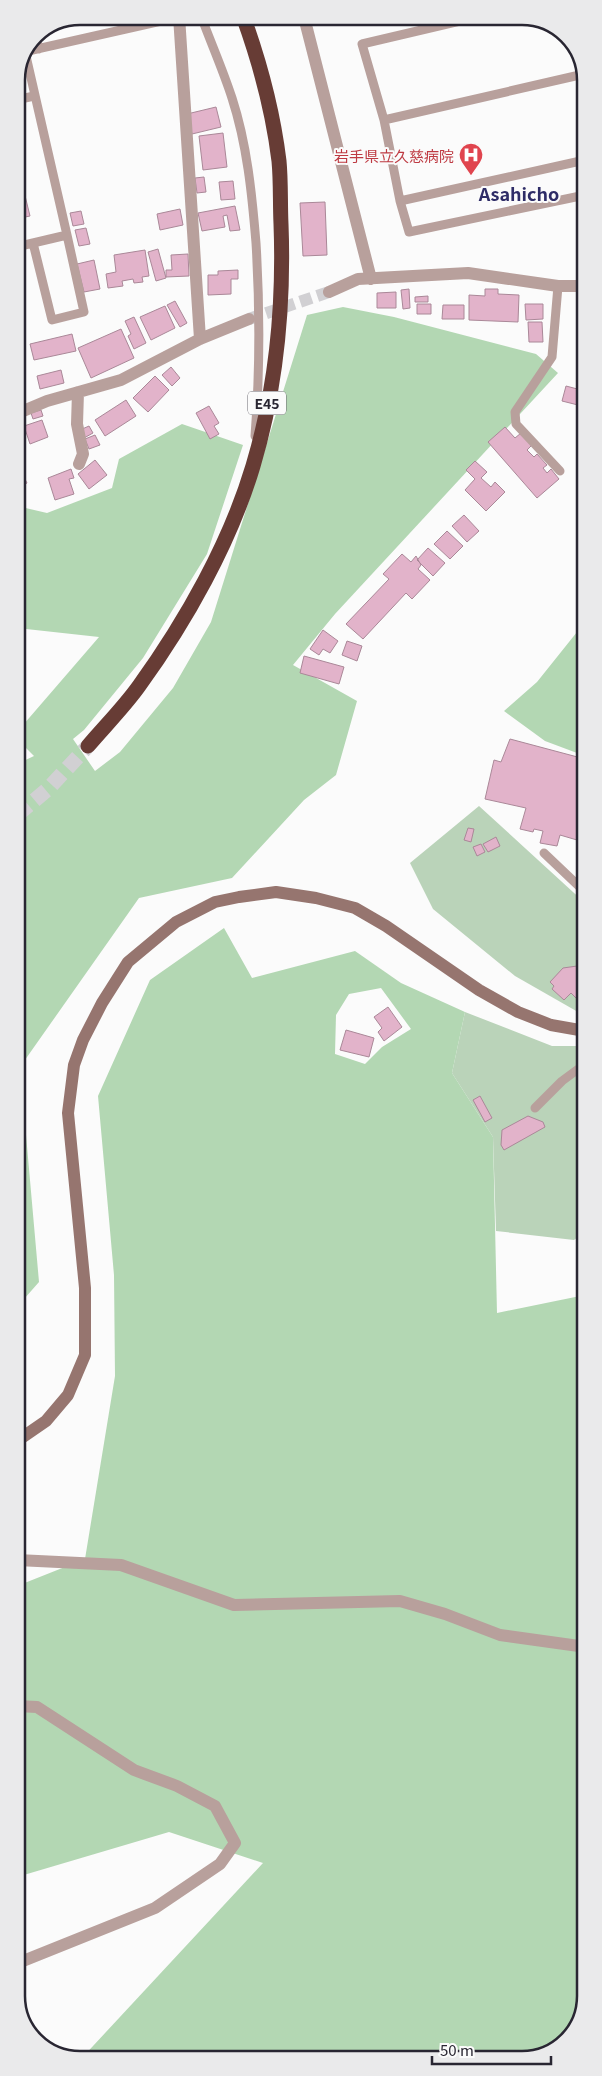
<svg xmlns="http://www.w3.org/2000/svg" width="602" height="2076" viewBox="0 0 602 2076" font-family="Georgia,'Noto Sans JP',serif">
  <rect width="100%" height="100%" fill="#fbfbfb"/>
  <path fill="#bad3b9" d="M479 806 585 903V1016L515 976 433 909 410 863Z
    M465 1012 552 1046H585V1232L574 1240 496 1231 493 1137 452 1073Z"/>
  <path fill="#b3d7b3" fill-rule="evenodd" d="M343 307 394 317 536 354 558 373 335 614 293 665 357 701 336 775 304 800 232 878 139 898 20 1067 39 1282 17 1307V764L34 756 17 739V732L99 637 17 628V506L47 513 112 488 119 459 182 424 243 445 207 554 143 658 84 730 73 739 95 771 120 752 173 688 211 622 307 315Z
    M585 622V756L545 741 504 711 537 682Z
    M224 928 252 978 355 951 401 983 465 1012 452 1073 493 1137 497 1313 585 1295 586 1996 570 2038 535 2058 80 2060 263 1863 169 1832 17 1877V1586L85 1559 115 1376 114 1275 98 1096 150 980ZM381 988 411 1029 382 1047 365 1064 335 1054 336 1015 349 994Z"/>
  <path fill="#e2b3ca" stroke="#aa8898" d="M216 107 221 127 192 134 187 114Z
    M223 133 227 167 203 170 199 136Z
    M16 159 30 216 16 219Z
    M204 177 206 192 197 193 195 178Z
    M233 181 235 199 221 200 219 182Z
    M325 202 327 255 303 256 300 203Z
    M235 206 240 230 230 231 227 215 223 216 225 227 202 231 198 213Z
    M180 209 183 225 160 230 157 214Z
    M81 211 84 224 73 226 70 213Z
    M86 228 90 244 79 246 75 230Z
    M158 249 166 278 156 281 148 252Z
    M145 250 149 276 142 277 143 282 134 283 133 279 122 281 123 286 108 288 106 274 116 272 114 255Z
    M188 254 189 276 166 277V270H172L171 255Z
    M94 260 100 289 84 292 77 264Z
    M238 270V279H231V294L208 295V275H218V271Z
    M409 289 410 308 403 309 401 290Z
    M485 289H498V294L519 295 518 322 469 320V295L485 296Z
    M396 292V308H377V293Z
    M428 296V302H415V297Z
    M175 301 187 323 180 327 167 305Z
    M417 304H431V314H417Z
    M525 304H543V319L526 320Z
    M443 305H464V319H442Z
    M165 306 175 328 151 340 140 317Z
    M134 317 146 343 134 349 128 336 131 334 125 321Z
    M528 322H542L543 342H529Z
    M121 329 134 358 91 378 78 348Z
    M72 334 76 351 34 360 30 344Z
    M171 367 180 378 172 386 162 375Z
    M61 370 64 383 40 389 37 376Z
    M155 376 169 390 148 412 133 398Z
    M566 386 585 391 582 406 562 401Z
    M126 400 136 416 105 436 95 420Z
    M209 406 219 423 214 426 219 434 210 439 196 413Z
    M41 410 43 416 33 419 31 413Z
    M42 420 48 437 30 444 24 426Z
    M89 426 93 433 84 438 80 430Z
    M505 427 515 438 521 433 532 445 527 450 534 457 537 454 547 465 543 468 547 473 551 469 559 479 537 498 488 442Z
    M95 435 100 445 89 449 85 439Z
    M95 460 107 475 89 489 78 474Z
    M475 461 487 472 481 478 491 487 495 482 505 492 486 511 465 490 475 479 466 470Z
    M17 464 27 483 17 489Z
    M71 469 74 478 69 479 74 494 55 500 48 478Z
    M464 515 479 531 467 542 452 526Z
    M447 531 463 546 450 559 434 544Z
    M428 548 445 563 433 576 417 560Z
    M402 554 411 562 416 556 421 565 418 569 430 580 412 599 406 593 363 639 346 624 389 579 383 574Z
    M323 630 338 641 330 653 323 649 319 655 310 649Z
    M347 641 362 646 357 661 342 655Z
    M304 656 344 667 339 684 300 673Z
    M510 739 585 759V777L579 805 585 808 577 840 560 835 557 846 540 843 543 831 534 829 533 832 520 829 526 808 485 799 494 760 501 762Z
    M468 828 474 829 471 842 464 840Z
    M496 837 500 846 488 852 483 844Z
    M481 844 485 852 477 856 473 847Z
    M577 966 585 968V993L578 1000 571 993 564 1000 552 989 554 986 550 982 563 968Z
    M388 1007 402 1027 384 1041 378 1032 382 1028 374 1017Z
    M346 1030 374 1038 369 1057 340 1050Z
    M480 1096 492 1118 485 1122 473 1100Z
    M528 1116 543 1122 545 1127 504 1150 501 1145 502 1130Z"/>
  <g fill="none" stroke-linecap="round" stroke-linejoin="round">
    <path stroke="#d1d0d3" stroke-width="12" stroke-dasharray="12 6" stroke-linecap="butt" d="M249 319 329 292"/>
    <path stroke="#d1d0d3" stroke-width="15" stroke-dasharray="15 8" stroke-linecap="butt" d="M17 815 48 789 88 746"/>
    <path stroke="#b8a09c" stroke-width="9" d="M201 16C211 43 223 70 232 98 247 144 252 194 256 243 260 308 260 371 255 436
      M35 35 39 49
      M28 51 179 17
      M584 74 384 120 400 201 409 232 585 195
      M16 100 34 96
      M384 120 362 44 477 17
      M400 201 585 160
      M33 243 52 320 84 312 67 235
      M16 247 67 235 26 56
      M558 286 552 357 515 412 516 424 560 471
      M544 853 585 892
      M535 1108 562 1081 585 1064"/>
    <path stroke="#b8a09c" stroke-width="12" d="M179 16 200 339
      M304 17 371 279
      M329 292 358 279 468 273 558 286H585
      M78 392 77 424 83 454 79 464
      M16 414 47 401 121 380 200 339 249 319
      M17 1560 121 1565 234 1605 400 1601 445 1614 500 1635 586 1647
      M17 1706 37 1707 134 1770 177 1786 215 1806 235 1843 220 1864 155 1908 18 1963"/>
    <path stroke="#96756f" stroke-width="12" d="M17 1441 46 1421 68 1395 85 1355V1288L68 1113 74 1065 83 1040 102 1003 128 962 176 922 215 902 239 897 276 892 316 898 355 908 386 926 479 990 518 1012 551 1025 585 1031"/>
    <path stroke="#673c35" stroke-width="15" d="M88 746C105 726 124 707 139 686 186 621 230 543 253 466 276 389 284 304 281 224 280 203 281 182 279 161 273 112 260 63 243 16"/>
  </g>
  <defs>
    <symbol id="hospital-pin" viewBox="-11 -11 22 30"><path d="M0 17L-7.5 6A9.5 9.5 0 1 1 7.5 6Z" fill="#e0444e" stroke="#fbfbfb"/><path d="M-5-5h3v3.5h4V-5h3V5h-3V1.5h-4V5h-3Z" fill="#fff"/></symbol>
  </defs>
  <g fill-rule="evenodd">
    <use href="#hospital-pin" x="457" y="141" width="28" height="38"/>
  </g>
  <g text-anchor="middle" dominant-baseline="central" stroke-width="4" stroke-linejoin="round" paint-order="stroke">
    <rect fill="#fbfbfb" stroke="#68666e" stroke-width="1" x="248" y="391.5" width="38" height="23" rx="4"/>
    <g font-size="14" font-weight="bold" fill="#292632">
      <text x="267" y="403">E45</text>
    </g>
    <g font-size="15" fill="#be3a42" stroke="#fbfbfb" text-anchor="end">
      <text x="454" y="155">岩手県立久慈病院</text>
    </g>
    <g font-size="18" font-weight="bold" fill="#2e2c67" stroke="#fbfbfb">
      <text x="519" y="193">Asahicho</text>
    </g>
  </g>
  <path d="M0 0H602V2076H0ZM80 25H522A55 55 0 0 1 577 80V1996A55 55 0 0 1 522 2051H80A55 55 0 0 1 25 1996V80A55 55 0 0 1 80 25Z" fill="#eaeaeb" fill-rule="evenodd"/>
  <path fill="none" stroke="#292632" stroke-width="2.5" d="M80 25H522A55 55 0 0 1 577 80V1996A55 55 0 0 1 522 2051H80A55 55 0 0 1 25 1996V80A55 55 0 0 1 80 25Z"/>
  <path d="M432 2056v8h119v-8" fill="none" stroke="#292632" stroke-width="2.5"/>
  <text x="440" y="2056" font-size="15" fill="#292632" stroke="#fbfbfb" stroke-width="4" paint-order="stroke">50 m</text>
</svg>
